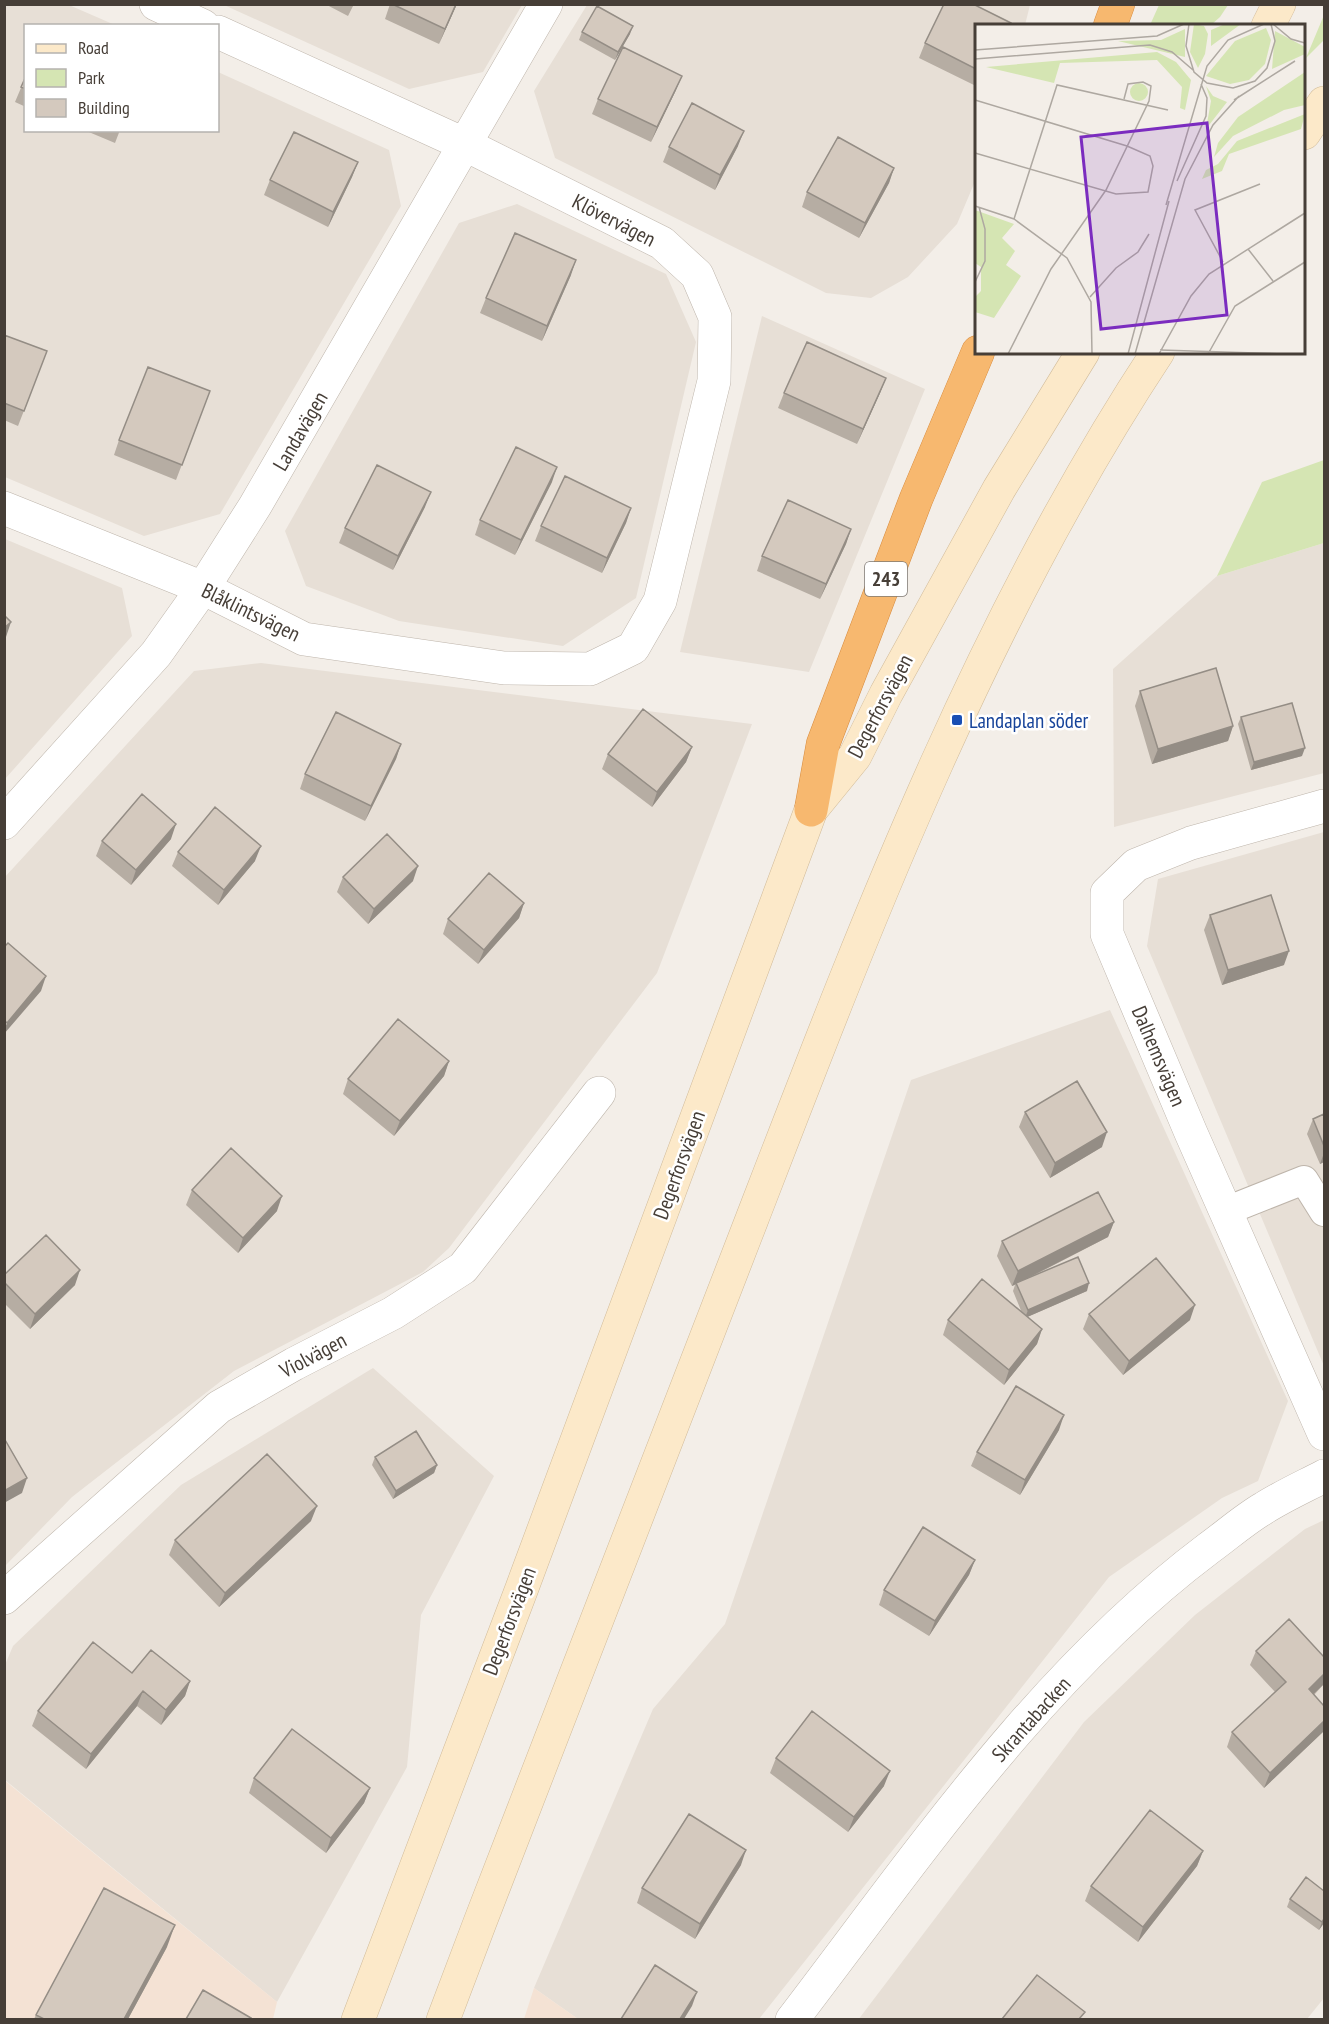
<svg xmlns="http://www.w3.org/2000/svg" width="1329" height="2024" viewBox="0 0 1329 2024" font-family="'PT Sans Narrow',sans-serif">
  <rect width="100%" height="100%" fill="#f3eee8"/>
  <path fill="#e7dfd6" d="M4 5H69L115 25 26 26V130H218V72L389 150 401 206 220 514 144 536 5 477Z
    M224 5H522L483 72 409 89Z
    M587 5H1030L1025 25 976 26V179L957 224 908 277 871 298 826 293 555 158 534 91Z
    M517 204 666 274 696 342 636 598 563 646 399 621 306 586 285 531 459 223Z
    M762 316 925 389 809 672 680 652Z
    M5 539 122 588 132 636 5 779Z
    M1324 543V773L1114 827 1113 669 1217 576Z
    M261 663 752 724 657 973 449 1248 423 1272 234 1371 72 1497 5 1566 4 878 194 671Z
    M1324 832V1366L1147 946 1158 879Z
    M1110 1010 1288 1401 1258 1481 1222 1498 1109 1577 759 2019H578L534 1988 653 1709 725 1624 911 1080Z
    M373 1368 494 1476 421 1615 407 1767 277 2002 5 1780V1665L13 1646 181 1485Z
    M1324 1520V1998L1307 2019 858 2020 1084 1722 1195 1615 1305 1529Z"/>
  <path fill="#f4e2d4" d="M4 1780 277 2002 273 2019H5Z
    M534 1988 578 2019H524Z"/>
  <path fill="#d5e5b3" d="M1159 5V4L1228 5 1220 17 1211 25H1150Z
    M1324 15V40L1306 58Z
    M1324 460V543L1217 576 1262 482Z"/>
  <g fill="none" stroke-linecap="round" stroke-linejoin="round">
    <defs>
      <path id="lane" d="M1226 1211 1304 1180 1324 1212"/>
      <path id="street" d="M156 4 203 26
        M4 508 203 588 304 639 504 668 590 669 633 648 660 601 714 381 715 317 697 275 662 243 466 145 218 32
        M1324 806 1191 843 1136 865 1107 893V934L1191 1133 1324 1434
        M4 823 156 654 203 588 255 506 546 4
        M4 1598 219 1407 294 1364 393 1313 463 1268 599 1093
        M792 2020C918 1855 1041 1674 1209 1548 1227 1535 1245 1519 1264 1508 1283 1496 1305 1486 1324 1476"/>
      <path id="secondary" d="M1268 26 1279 4
        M1304 133 1324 103
        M358 2020 522 1588 811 810 855 756 886 694 999 489 1083 352
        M443 2020C544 1752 648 1485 752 1219 867 921 981 620 1158 352"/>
      <path id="highway" d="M1110 26 1118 4
        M811 810 823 744 916 499 978 352"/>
    </defs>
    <use href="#lane" stroke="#beb5ab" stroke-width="30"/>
    <use href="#street" stroke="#beb5ab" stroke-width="34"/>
    <use href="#secondary" stroke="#d1bb99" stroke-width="34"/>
    <use href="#highway" stroke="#d68b3f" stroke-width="34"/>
    <use href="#lane" stroke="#fff" stroke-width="28"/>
    <use href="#street" stroke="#fff" stroke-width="33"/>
    <use href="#secondary" stroke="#fce9c9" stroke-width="33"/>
    <use href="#highway" stroke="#f7b86f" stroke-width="33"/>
  </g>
  <path fill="#b6ada3" d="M325 4H354L348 16Z
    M390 4H457L439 44 385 19Z
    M976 26V86L919 58 925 43Z
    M582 32 630 34 615 60 579 40Z
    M26 76V107L15 102Z
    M676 90 651 142 592 114 598 99Z
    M84 130H120L115 143Z
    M738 146 715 190 663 162 669 147Z
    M358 162 352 177 328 227 264 195 270 180Z
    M894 168 889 183 859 238 802 207 807 192Z
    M571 275 542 341 480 313 486 298Z
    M4 335 47 351 18 426 4 420Z
    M886 378 880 393 857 444 778 408 784 393Z
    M210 391 176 480 114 455 119 440Z
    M552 482 515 555 475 535 480 520Z
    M425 507 393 570 339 543 345 528Z
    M631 508 626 523 602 573 535 541 541 526Z
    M851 529 846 544 820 599 757 571 762 556Z
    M1140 691 1233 726 1228 741 1152 764 1135 706Z
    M1241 717 1302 756 1251 770 1238 724Z
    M401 744 396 759 365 821 300 789 305 774Z
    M692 747 686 762 652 807 602 769 608 754Z
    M171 839 131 885 96 856 102 841Z
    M178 852 255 861 218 905 172 866Z
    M343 877 413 881 368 924 337 892Z
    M524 903 519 918 478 964 443 934 448 919Z
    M1210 915 1284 965 1222 985 1204 930Z
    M449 1061 444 1076 394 1136 343 1094 348 1079Z
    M1025 1112 1102 1147 1050 1178 1019 1127Z
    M1324 1114V1162L1320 1164 1307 1134 1313 1119Z
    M192 1190 277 1211 238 1253 186 1205Z
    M1114 1222 1108 1237 1029 1278 1087 1291 1027 1317 1042 1329 1037 1344 1004 1385 943 1335 948 1320 1022 1313 1013 1291 1015 1285 1012 1286 997 1256 1002 1241Z
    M4 1275 75 1285 30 1329 4 1303Z
    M1089 1314 1190 1320 1123 1375 1083 1329Z
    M1059 1430 1020 1495 971 1466 977 1452Z
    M375 1457 437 1465 434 1473 393 1499 372 1465Z
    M311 1521 219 1607 169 1555 175 1540Z
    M975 1560 969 1575 929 1636 879 1605 884 1590Z
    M1256 1651 1324 1684 1314 1695 1324 1706V1731L1264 1788 1227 1747 1232 1732 1275 1692 1250 1665Z
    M132 1673 190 1681 185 1696 161 1725 137 1706 86 1769 32 1726 38 1711Z
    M776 1758 884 1786 848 1832 770 1773Z
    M254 1778 370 1788 364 1803 326 1853 249 1793Z
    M1203 1851 1197 1866 1138 1942 1085 1901 1091 1886Z
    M741 1865 695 1939 637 1903 642 1888Z
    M1290 1899 1324 1923 1319 1930 1287 1907Z
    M167 1947 128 2019H34L36 2015Z"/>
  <path fill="#948d85" d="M456 4H457L439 44 445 29Z
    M633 26 630 34 615 60 618 52Z
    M682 76 676 90 651 142 657 127Z
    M744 131 738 146 715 190 720 175Z
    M358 162 352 177 328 227 333 212Z
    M894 168 889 183 859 238 865 223Z
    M576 260 571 275 542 341 547 326Z
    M886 378 880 393 857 444 863 429Z
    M557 467 552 482 515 555 521 540Z
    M431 492 425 507 393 570 398 556Z
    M631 508 626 523 602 573 607 558Z
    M851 529 846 544 820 599 826 584Z
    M11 622 6 637 4 638V628Z
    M1233 726 1228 741 1152 764 1158 749Z
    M401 744 396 759 365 821 371 806Z
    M692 747 686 762 652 807 657 792Z
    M1305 748 1302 756 1251 770 1254 762Z
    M176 824 171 839 131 885 136 870Z
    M261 846 255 861 218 905 224 890Z
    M418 866 413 881 368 924 374 909Z
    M524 903 519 918 478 964 484 950Z
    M1289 951 1284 965 1222 985 1228 970Z
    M46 976 41 991 4 1034V1030L7 1023Z
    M449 1061 444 1076 394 1136 400 1121Z
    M1107 1132 1102 1147 1050 1178 1055 1163Z
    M1324 1153V1162L1320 1164Z
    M282 1196 277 1211 238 1253 243 1238Z
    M1114 1222 1108 1237 1012 1286 1018 1271Z
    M80 1270 75 1285 30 1329 35 1314Z
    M1089 1283 1087 1291 1025 1318 1028 1310Z
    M1195 1305 1190 1320 1123 1375 1129 1361Z
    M1042 1329 1037 1344 1004 1385 1009 1370Z
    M1064 1415 1059 1430 1020 1495 1025 1480Z
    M437 1465 434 1473 393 1499 396 1491Z
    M27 1478 22 1493 4 1503V1491Z
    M317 1506 311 1521 219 1607 225 1593Z
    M975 1560 969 1575 929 1636 935 1621Z
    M1324 1674V1684L1303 1704 1309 1689Z
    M190 1681 185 1696 161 1725 166 1710Z
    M143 1691 137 1706 86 1769 91 1754Z
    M1324 1721V1731L1264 1788 1270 1773Z
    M890 1771 884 1786 848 1832 854 1817Z
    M370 1788 364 1803 326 1853 331 1838Z
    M746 1850 741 1865 695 1939 700 1924Z
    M1203 1851 1197 1866 1138 1942 1143 1927Z
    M1324 1919V1923L1319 1930 1322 1922Z
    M175 1925 167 1947 128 2019H124Z
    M697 1992 692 2006 684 2019H680Z"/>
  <path fill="#d4c9be" stroke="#948d85" stroke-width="1.5" d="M392 4H456L445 29Z
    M944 4H973L1011 23 1010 26H976V69L925 43Z
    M597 6 633 26 618 52 582 32Z
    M623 47 682 76 657 127 598 99Z
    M26 76V89L21 87Z
    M692 103 744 131 720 175 669 147Z
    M294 132 358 162 333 212 270 180Z
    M838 137 894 168 865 223 807 192Z
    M515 233 576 260 547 326 486 298Z
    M4 335 47 351 24 411 4 403Z
    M807 342 886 378 863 429 784 393Z
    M148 367 210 391 182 465 119 440Z
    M516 447 557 467 521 540 480 520Z
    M377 465 431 492 398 556 345 528Z
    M565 476 631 508 607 558 541 526Z
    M788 500 851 529 826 584 762 556Z
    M4 615 11 622 4 628Z
    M1216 668 1233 726 1158 749 1140 691Z
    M1292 703 1305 748 1254 762 1241 717Z
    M643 709 692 747 657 792 608 754Z
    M336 712 401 744 371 806 305 774Z
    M142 794 176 824 136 870 102 841Z
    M215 807 261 846 224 890 178 852Z
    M387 834 418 866 374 909 343 877Z
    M489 873 524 903 484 950 448 919Z
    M1271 895 1289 951 1228 970 1210 915Z
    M8 943 46 976 7 1023 4 1020V947Z
    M398 1019 449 1061 400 1121 348 1079Z
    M1077 1081 1107 1132 1055 1163 1025 1112Z
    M1324 1114V1146L1313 1119Z
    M231 1148 282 1196 243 1238 192 1190Z
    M1098 1192 1114 1222 1018 1271 1002 1241Z
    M46 1235 80 1270 35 1314 4 1282V1275Z
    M1078 1257 1089 1283 1028 1310 1016 1283Z
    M1156 1258 1195 1305 1129 1361 1089 1314Z
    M982 1279 1042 1329 1009 1370 948 1320Z
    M1016 1386 1064 1415 1025 1480 977 1452Z
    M416 1431 437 1465 396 1491 375 1457Z
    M4 1438 27 1478 4 1491Z
    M267 1454 317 1506 225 1593 175 1540Z
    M923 1527 975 1560 935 1621 884 1590Z
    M1289 1619 1324 1657V1674L1309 1689 1324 1706V1721L1270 1773 1232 1732 1286 1682 1256 1651Z
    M93 1642 132 1673 151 1650 190 1681 166 1710 143 1691 91 1754 38 1711Z
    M812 1711 890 1771 854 1817 776 1758Z
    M292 1729 370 1788 331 1838 254 1778Z
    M1150 1810 1203 1851 1143 1927 1091 1886Z
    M689 1814 746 1850 700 1924 642 1888Z
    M1306 1877 1324 1891V1919L1322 1922 1290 1899Z
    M104 1888 175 1925 124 2019H44L36 2015Z
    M655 1965 697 1992 680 2019H621Z
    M1037 1975 1085 2012 1079 2019H1002Z
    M203 1990 251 2018 250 2019H186Z"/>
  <rect fill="#1a4fb4" stroke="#fff" stroke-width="2" x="951" y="714" width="12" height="12" rx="3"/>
  <g text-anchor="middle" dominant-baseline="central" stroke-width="5" stroke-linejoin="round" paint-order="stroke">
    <rect fill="#fff" stroke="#7e7873" stroke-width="1.5" x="865" y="562" width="42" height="34" rx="4.5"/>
    <g font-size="20" font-weight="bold" fill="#463e37">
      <text x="886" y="579">243</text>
    </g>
    <g font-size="21" fill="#463e37" stroke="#fff">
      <text transform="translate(614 220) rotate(27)">Klövervägen</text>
      <text transform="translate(300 431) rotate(-60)">Landavägen</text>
      <text transform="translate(251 612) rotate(26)">Blåklintsvägen</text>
      <text transform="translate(880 706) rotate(-62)">Degerforsvägen</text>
      <text transform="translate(1159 1056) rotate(67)">Dalhemsvägen</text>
      <text transform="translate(679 1165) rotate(-70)">Degerforsvägen</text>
      <text transform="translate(313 1355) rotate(-28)">Violvägen</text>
      <text transform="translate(509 1621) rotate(-69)">Degerforsvägen</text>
      <text transform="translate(1031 1719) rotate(-48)">Skrantabacken</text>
    </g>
    <g font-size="21" fill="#164399" stroke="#fff" text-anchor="start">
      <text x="969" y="720">Landaplan söder</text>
    </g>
  </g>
  <g transform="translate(975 24)">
    <rect width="330" height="330" fill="#f3eee8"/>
    <path d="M219 0 229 2 233 10 230 30 223 44 215 28ZM250 0H266L236 22V6ZM291 4 296 16 290 40 274 56 255 60 231 52 260 17ZM210 5V33L143 17 186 16ZM300 7 330 23V30L297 45ZM182 28 201 38 216 56 210 86 205 84 207 63 182 36 85 39 79 59 11 43ZM330 48V81L309 86 258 112 239 133 243 119 263 93ZM155 68a9 9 0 1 1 18 0a9 9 0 1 1-18 0ZM231 62 238 72 252 78 231 105 236 77ZM330 90 326 105 254 130 247 147 227 155 231 146 243 140 262 117ZM0 186 39 200 27 214 40 227 31 241 46 252 19 294 0 288V273L6 267V243L0 239Z" fill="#d5e5b3"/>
    <path fill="none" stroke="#aea8a1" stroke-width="1.5" d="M214 0 211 22 219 48 232 59 258 64 280 57 292 44 300 17 296 0M298 0 316 15 330 19M0 26 182 12 209 0M0 35 175 21 197 28 218 46M0 76 152 122 175 132 178 142 173 168 141 170 0 129M259 76 320 37M202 157 231 92 232 74 226 60M191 181 232 42 253 16 289 0M0 182 39 195 92 234 116 278 117 330M39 195 82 61 193 86M273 225 298 257M248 238 220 186 285 160M0 258 10 237V205L4 183M115 273 141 244 163 228 174 210M185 326 309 330M33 330 76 245 131 166 174 77 176 62 168 58 153 60 149 75M153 330 194 177M160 330 210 155 238 101 264 72M184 330 216 272 234 250 330 189M233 330 260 282 330 238"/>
    <path fill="#7b2cbf" fill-opacity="0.15" stroke="#7b2cbf" stroke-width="3" d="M232 99 252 291 126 305 106 113Z"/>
    <rect width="330" height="330" fill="none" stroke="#463e37" stroke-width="3"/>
  </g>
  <rect width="1329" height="2024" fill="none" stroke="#463e37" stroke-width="12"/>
  <rect x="24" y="24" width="195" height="108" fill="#ffffff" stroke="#b5b2af" stroke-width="1.5"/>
  <rect x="36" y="44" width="30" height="9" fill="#fce9c9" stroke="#b5b2af" stroke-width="1.5"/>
  <text x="78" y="54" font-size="18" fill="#463e37">Road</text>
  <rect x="36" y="69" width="30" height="18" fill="#d5e5b3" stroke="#b5b2af" stroke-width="1.5"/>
  <text x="78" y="84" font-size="18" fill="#463e37">Park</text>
  <rect x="36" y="99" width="30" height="18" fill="#d4c9be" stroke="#b5b2af" stroke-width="1.5"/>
  <text x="78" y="114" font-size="18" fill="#463e37">Building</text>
</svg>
